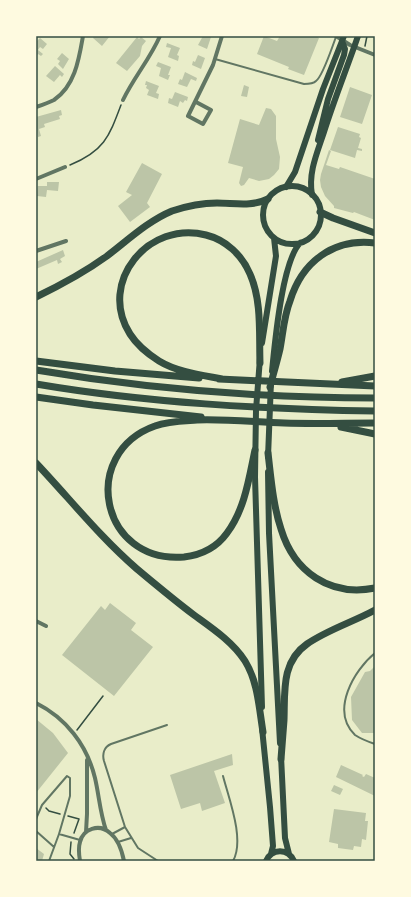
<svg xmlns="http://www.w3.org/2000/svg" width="411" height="897" viewBox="0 0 411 897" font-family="Jost,sans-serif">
  <rect width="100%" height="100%" fill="#e9edc9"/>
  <path fill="#bcc5a7" d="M94 36H110L102 46 93 38Z
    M203 36 211 37 207 49 198 45Z
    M264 36 277 41 280 36H316L319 38 304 75 288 69 289 67 257 54Z
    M137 37 139 39 141 37 146 41 142 46 140 56 127 71 116 63Z
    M40 38 47 44 43 49 40 47 38 50 43 54 41 56 38 54 36 57V42Z
    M167 43 180 48 177 55 179 56 178 61 168 57 171 48 166 47Z
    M62 53 69 59 63 69 58 64 60 61 57 59Z
    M198 55 205 58 201 69 192 65 193 61 195 62Z
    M158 62 171 67 168 75H170L168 80 159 76 161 68 156 66Z
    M55 66 64 74 62 77 60 75 54 82 46 76Z
    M185 72 197 78 196 81 191 79 187 87 178 84 180 79 182 80Z
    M146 81 159 86 156 93 159 94 158 99 147 95 149 90 146 88 147 85H145Z
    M244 85 249 87 247 97 241 96Z
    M350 87 372 95 362 124 340 117Z
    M175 92 188 97 187 101 185 100 183 103 180 101 178 107 168 103 169 98 172 99Z
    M266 108 271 109 276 116V139L280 157 279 169 274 175 269 179 259 181 249 178 244 185 241 186 239 183 243 167 228 163 240 119 259 125Z
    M61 110 62 115 59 116 60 119 44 124 45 127 39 129 41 136 38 137 36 117Z
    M338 127 360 134 359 137 361 138 358 148 362 149V151L357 150 355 158 330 150Z
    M329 150 331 151 326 165 339 169 340 167 375 179V220L354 212 353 213 334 208V206L325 196 321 187 320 180 321 174Z
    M142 163 162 174 147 203 150 207 130 222 118 206 132 195 126 192Z
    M47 182H59L58 191 47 190 46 197 37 196 38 186H47Z
    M63 250 65 256 60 259 62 262 58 264 57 260 36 269V262Z
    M110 603 136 623 131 630 153 647 114 696 62 655 101 606 105 610Z
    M374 667H375V733H362L352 720 351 697 365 672 370 671Z
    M36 719 53 733 68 753 36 793Z
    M232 754 233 765 214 771 225 803 202 811 200 803 181 809 170 775Z
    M341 765 363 775 362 776 364 777 366 774 375 778V796L336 777Z
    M334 785 343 789 340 795 331 791Z
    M334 809 366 813 365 821H368L366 840 362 839 361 847 354 846 353 850 338 848V844L329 842Z
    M36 848 44 854 42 861H36Z"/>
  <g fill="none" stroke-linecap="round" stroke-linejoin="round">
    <path stroke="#344e41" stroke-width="1.5" d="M365 46 367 36
      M70 165C104 151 109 137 121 105
      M77 730 103 696
      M46 808 49 811 60 814
      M68 816 79 819 74 833
      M71 842 70 854 74 859"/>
    <path stroke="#617663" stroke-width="2" d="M215 59 304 84C308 84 313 84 316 81 323 76 332 47 336 37
      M375 653C354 670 330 711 355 735 361 739 369 742 375 744
      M223 776C229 799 245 840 233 861
      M36 819 42 805 67 776 70 778V796L59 834
      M125 827 138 848 158 861
      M36 831 54 847
      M112 834 125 827 104 761C102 754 104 747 111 744L167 725
      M118 842 131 838
      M49 861 59 834 80 840"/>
    <path stroke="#617663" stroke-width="4" d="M336 36 350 45 375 55
      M123 100C134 77 150 59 160 36
      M196 102 211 110 203 124 188 116 213 65 222 36
      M36 107C42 105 48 103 54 100 75 86 79 59 83 36
      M36 179 65 167
      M36 251 66 241
      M36 621 46 626
      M36 703C66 718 87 745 95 778 99 795 100 813 106 830
      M86 832 87 814V760
      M80 861C79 855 78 848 80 842 83 829 99 823 110 833 118 839 122 851 124 861"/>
    <path stroke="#344e41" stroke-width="6" d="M318 140 328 99 344 55 345 49 342 41
      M286 187 295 172 323 89 344 36
      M312 195C308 173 317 153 324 132 334 100 347 68 358 36"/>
    <path stroke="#344e41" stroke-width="6" d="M263 215a29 29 0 1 1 58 0a29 29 0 1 1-58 0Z
      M262 343 276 256 274 238
      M260 358 256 410 255 477 262 707
      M272 371C275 342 282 262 300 243
      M268 457 271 382
      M268 472 269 533 280 743
      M262 728 270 807 273 846 271 854
      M281 756 285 838 289 854
      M266 861C272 848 288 848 294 861"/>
    <path stroke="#344e41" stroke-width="7" d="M320 212 333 218 375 233
      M36 297C61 285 85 272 107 256 128 240 148 221 172 211 187 206 202 203 217 203 234 203 252 207 268 199
      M36 361 115 371 199 378
      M36 370C148 389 262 398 375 398
      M219 379 375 386
      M222 379C201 375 177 372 159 361 148 354 137 345 130 334 97 282 149 220 206 235 226 240 242 255 250 274 262 301 259 334 260 363
      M342 382 375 376
      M36 384C148 403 262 409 375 411
      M270 387C273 375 277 362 280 349 283 333 284 316 290 301 302 262 333 238 375 243
      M36 397 93 405 201 417
      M341 427 375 434
      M255 450C249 478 245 509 227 533 217 547 201 555 184 557 100 564 79 453 155 426 168 421 182 421 197 420 226 419 255 422 284 423 315 424 345 423 375 423
      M268 453C271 478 273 505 281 529 294 572 330 597 375 588
      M36 463C70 499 100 537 137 569 155 584 174 600 194 615 212 628 233 642 245 661 258 682 259 708 263 732
      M281 759C282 746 283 733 284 720 285 692 281 662 307 644 327 630 353 622 375 610"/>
  </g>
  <rect width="411" height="897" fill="none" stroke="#fefae0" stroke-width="74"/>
  <rect x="37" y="37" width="337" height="823" fill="none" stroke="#344e41" stroke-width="1.5"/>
</svg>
